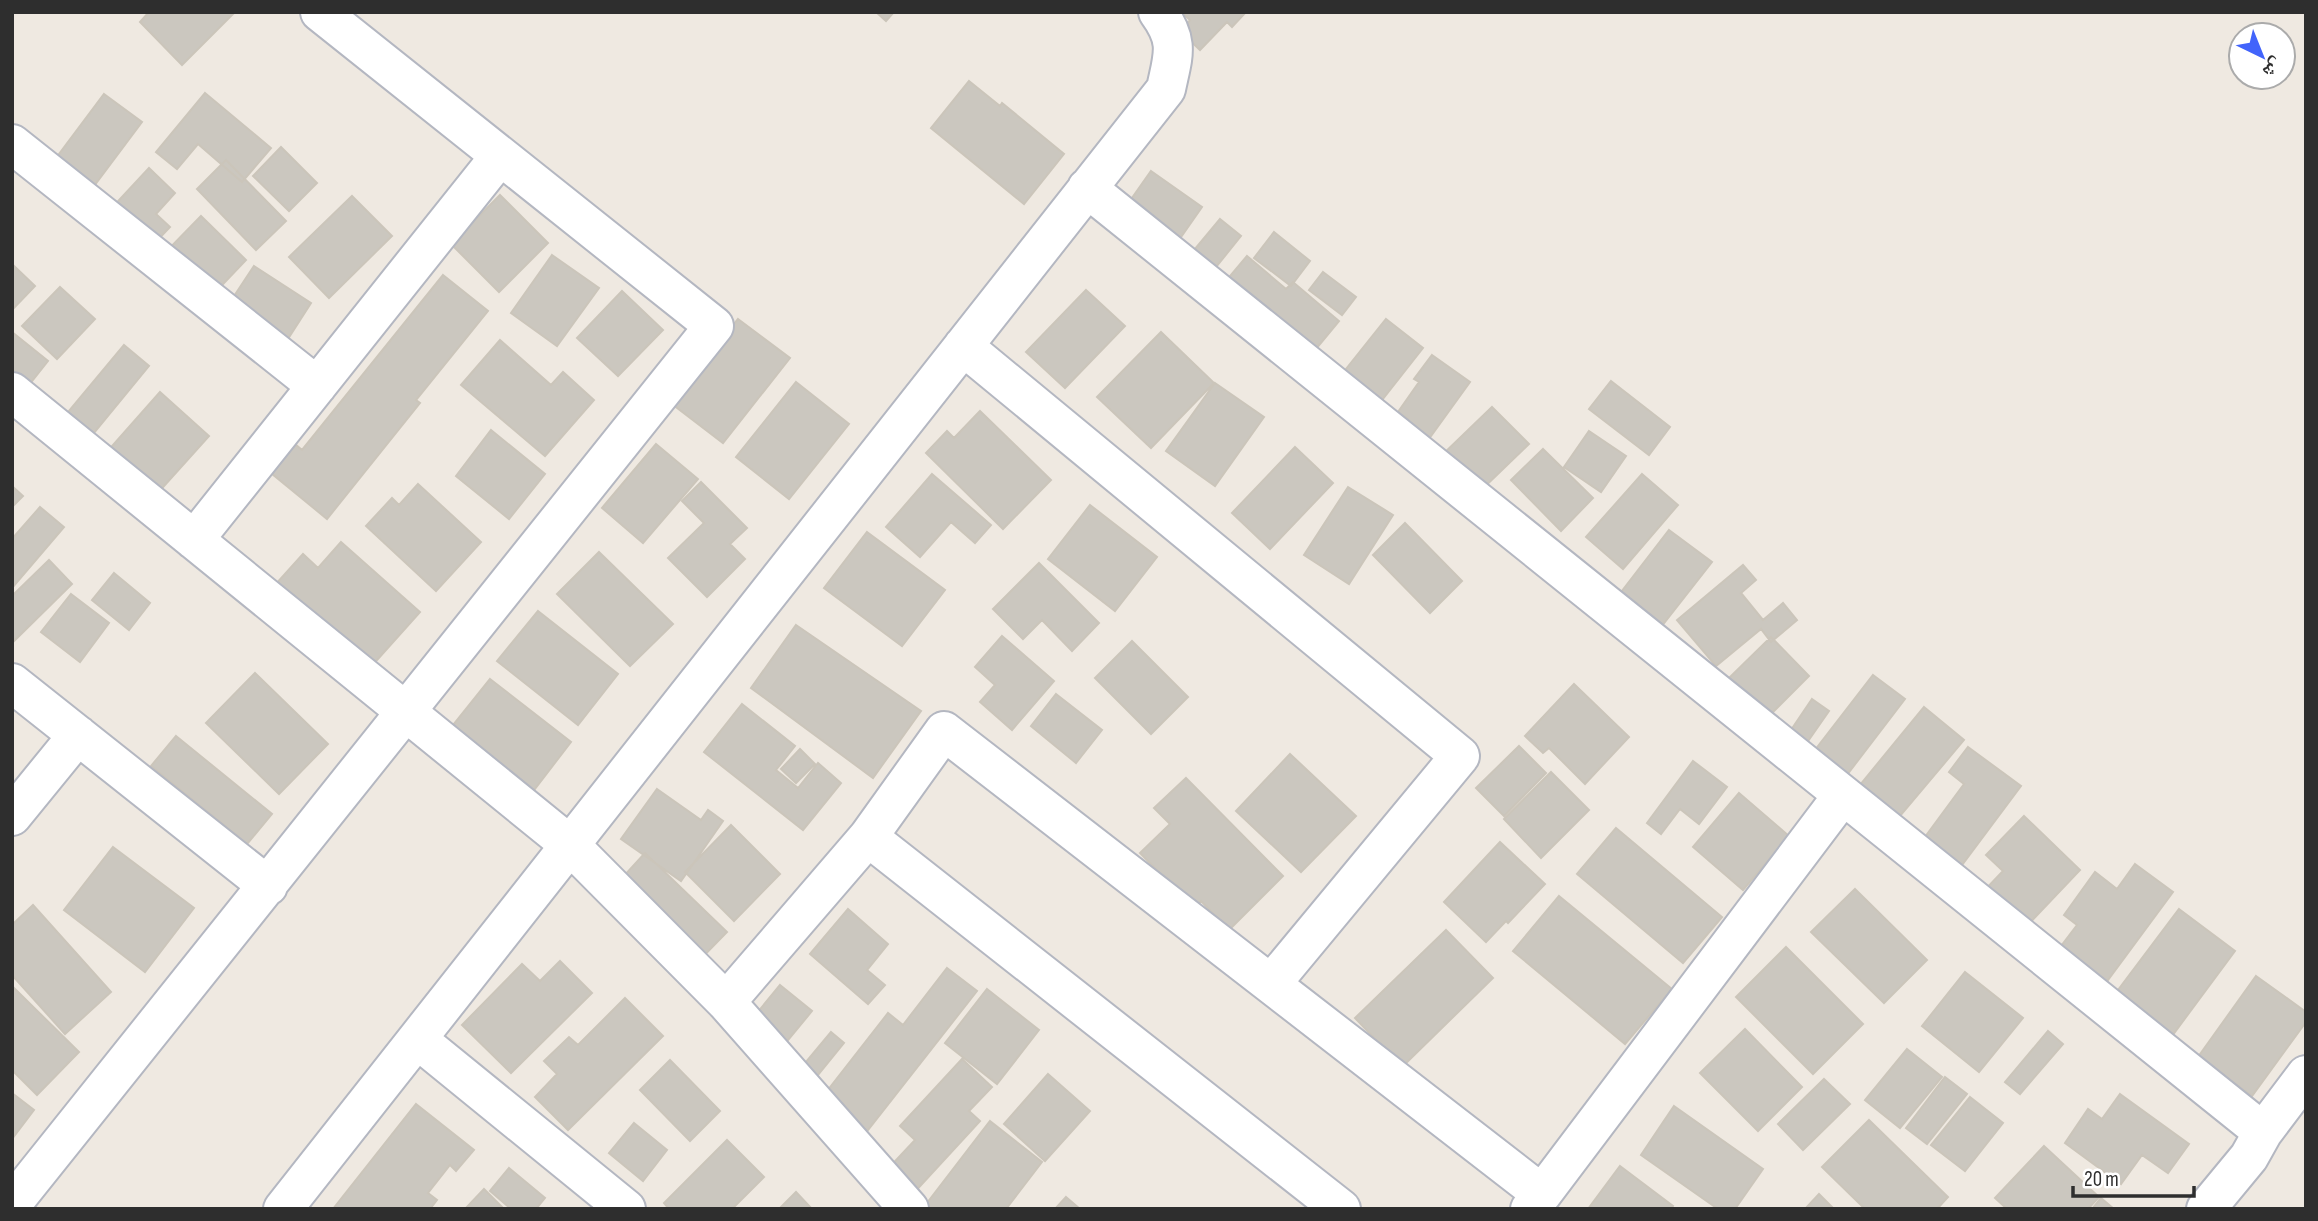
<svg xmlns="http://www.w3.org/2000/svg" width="2318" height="1221" viewBox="0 0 2318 1221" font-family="'Sofia Sans Condensed','Noto Naskh Arabic',sans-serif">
  <rect width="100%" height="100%" fill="#efe9e1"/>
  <path fill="#cbc7bf" stroke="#cbc5ba" stroke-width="2" d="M149 12H235L182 65 140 22Z
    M876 12H894L886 21Z
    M1181 12H1246L1232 27 1227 22 1200 50 1180 31 1190 20Z
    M969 81 1000 106 1002 103 1064 154 1024 204 931 128Z
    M205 93 271 148 242 182 198 144 177 169 156 152Z
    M104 94 142 122 91 190 53 162Z
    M281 147 317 183 289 211 253 176Z
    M226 160 286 221 256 250 197 189Z
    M149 168 175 193 156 214 170 227 148 250 108 212Z
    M1151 171 1202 207 1165 260 1113 225Z
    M500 195 548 243 499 292 451 244Z
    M352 196 392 236 329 298 289 257Z
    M201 216 246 260 203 305 157 261Z
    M1220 219 1241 236 1204 282 1190 255Z
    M1274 232 1310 261 1291 286 1254 258Z
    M552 255 599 288 557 346 511 313Z
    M1247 256 1286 289 1293 282 1339 321 1301 367 1214 295Z
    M12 264 35 286 12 310Z
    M254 266 311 303 275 359 217 322Z
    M1323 272 1356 297 1342 315 1309 290Z
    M443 275 488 311 416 400 420 403 327 519 271 473 295 444 302 450Z
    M60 287 95 319 57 359 22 326Z
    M1086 290 1125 326 1065 388 1026 352Z
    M622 291 663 330 618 376 577 338Z
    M738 319 790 358 723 443 672 404Z
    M1386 319 1423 348 1371 414 1334 384Z
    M12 332 48 361 17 400 12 396Z
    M1161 332 1214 383 1151 448 1097 397Z
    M500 340 551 385 563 372 594 400 545 456 461 385Z
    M124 345 149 366 84 445 58 424Z
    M1432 355 1470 382 1423 447 1400 431 1408 419 1398 412 1419 382 1414 379Z
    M1611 381 1670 427 1649 455 1589 409Z
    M796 382 849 424 789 499 736 457Z
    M1215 383 1264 417 1215 486 1166 451Z
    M160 392 209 436 155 496 106 453Z
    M1492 407 1529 444 1476 495 1439 458Z
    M980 411 1051 480 1003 529 926 453 947 431 954 438Z
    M491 430 545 474 509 519 456 476Z
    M1589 431 1626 456 1601 492 1564 467Z
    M656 444 698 479 643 543 602 508Z
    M1295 447 1333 483 1270 549 1232 513Z
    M1543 449 1593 498 1561 531 1511 480Z
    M932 474 991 525 975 543 951 522 920 557 886 527Z
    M1642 474 1678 505 1623 569 1586 537Z
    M701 482 747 528 730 544 745 559 707 597 668 558 704 523 682 501Z
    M418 484 481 542 436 591 366 526 392 498 399 505Z
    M12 486 23 496 12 507Z
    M1348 487 1393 515 1349 584 1304 555Z
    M1090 505 1157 557 1115 611 1048 559Z
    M40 507 64 527 12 588V539Z
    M1405 523 1462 581 1430 613 1373 555Z
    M1669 530 1712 562 1650 641 1608 609Z
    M867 532 945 590 902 646 824 588Z
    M341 542 420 612 360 679 266 595 303 554 318 568Z
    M599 552 673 624 630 666 557 594Z
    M49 560 72 584 12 643V596Z
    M1039 563 1099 623 1072 651 1042 620 1023 639 993 609Z
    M1743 565 1756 580 1741 593 1763 620 1783 603 1797 620 1771 642 1761 629 1716 666 1677 620Z
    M114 573 150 603 129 630 92 600Z
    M71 594 109 623 80 662 41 632Z
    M538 611 618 674 578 725 497 661Z
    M796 625 921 711 873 778 751 688Z
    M1002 636 1054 681 1012 730 980 702 995 685 975 667Z
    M1771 637 1809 676 1767 718 1728 679Z
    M1132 641 1188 697 1151 734 1095 678Z
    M255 673 328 744 279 794 206 723Z
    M1873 675 1905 699 1840 784 1808 759Z
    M490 679 571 742 531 794 449 730Z
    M1574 684 1629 737 1585 784 1549 748 1543 753 1525 736Z
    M1056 694 1102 730 1076 763 1031 726Z
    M1812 699 1829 711 1804 747 1787 736Z
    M742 704 795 746 776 770 798 788 818 763 841 783 803 830 704 752Z
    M1924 707 1964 740 1894 823 1855 791Z
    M176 736 272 814 247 844 151 766Z
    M1519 746 1546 773 1504 816 1476 788Z
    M1968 747 2021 786 1959 869 1922 841 1964 784 1949 772Z
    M800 749 815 764 796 783 781 769Z
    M1290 754 1356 816 1301 872 1236 811Z
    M1693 761 1727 787 1699 824 1680 809 1661 834 1647 823Z
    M1551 772 1589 810 1541 858 1504 819Z
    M1186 778 1283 876 1229 930 1201 901 1194 908 1140 853 1170 824 1154 808Z
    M657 789 701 820 708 810 723 821 681 881 621 839Z
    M1739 793 1789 836 1743 890 1693 847Z
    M2024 816 2080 870 2021 932 1981 894 2003 871 1986 855Z
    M731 825 780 874 734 921 685 872Z
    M1616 828 1722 917 1683 963 1577 874Z
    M1500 842 1545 884 1508 923 1506 921 1486 942 1444 902Z
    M113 847 194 908 145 972 64 910Z
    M645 853 727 932 688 972 622 878Z
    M2135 864 2173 892 2105 984 2058 950 2077 925 2064 915 2095 872 2117 889Z
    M1855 889 1927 960 1884 1003 1811 932Z
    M1559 896 1672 989 1625 1044 1513 951Z
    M33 905 111 992 65 1034 12 975V925Z
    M848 909 888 944 867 970 885 985 868 1004 810 954Z
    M2179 909 2235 951 2172 1036 2115 994Z
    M1446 930 1493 978 1402 1067 1355 1018Z
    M1786 947 1863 1024 1813 1074 1736 997Z
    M560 961 592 993 511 1073 462 1025 522 964 540 981Z
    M947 968 977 991 857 1144 813 1109 888 1013 903 1025Z
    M1965 972 2023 1018 1979 1072 1922 1026Z
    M2256 976 2306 1012V1022L2252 1096 2198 1057Z
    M780 985 812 1011 774 1057 743 1030Z
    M12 986 79 1052 37 1095 12 1070Z
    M987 989 1039 1030 997 1084 945 1043Z
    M625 998 663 1036 568 1130 535 1097 557 1074 544 1061 569 1037 578 1045Z
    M1745 1029 1802 1087 1758 1131 1700 1073Z
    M2048 1031 2063 1044 2020 1094 2005 1082Z
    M831 1032 844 1043 809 1086 796 1074Z
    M1907 1049 1942 1077 1900 1128 1865 1100Z
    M962 1059 992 1087 969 1111 980 1121 910 1197 884 1173 915 1140 900 1126Z
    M670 1060 720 1111 690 1141 640 1090Z
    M1048 1074 1090 1111 1045 1161 1004 1124Z
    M1945 1077 1967 1094 1927 1144 1906 1128Z
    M1824 1079 1850 1104 1803 1150 1778 1124Z
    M12 1093 34 1110 12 1139Z
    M2120 1094 2189 1144 2168 1173 2142 1155 2121 1184 2065 1143 2088 1109 2102 1119Z
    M1970 1097 2003 1123 1965 1171 1931 1145Z
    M416 1104 474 1150 456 1171 450 1165 428 1193 437 1200 430 1209H333Z
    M1674 1106 1763 1169 1735 1209H1718L1641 1155Z
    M1869 1120 1948 1197 1937 1209H1865L1822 1167Z
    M990 1121 1042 1162 1006 1209H926L924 1207Z
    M634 1123 667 1150 643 1181 609 1153Z
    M727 1140 764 1177 732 1209H669L664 1203Z
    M2044 1146 2099 1197 2088 1209H2007L1995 1198Z
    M1620 1166 1673 1206 1671 1209H1588Z
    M509 1168 545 1198 536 1209H511L490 1191Z
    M484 1189 504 1209H465Z
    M796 1192 812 1209H779Z
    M1819 1194 1834 1209H1805Z
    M1066 1197 1080 1209H1055Z
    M2101 1198 2114 1209H2092Z"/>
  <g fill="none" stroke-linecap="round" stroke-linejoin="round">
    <defs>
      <path id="minor" d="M12 144 317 386
        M1087 188 2263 1132 2249 1157 2206 1209
        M963 346 1460 756 1271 984
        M12 392 570 845 726 1002 909 1209
        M194 540 500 156
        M12 683 268 886
        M12 816 78 735
        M868 837 1341 1209
        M726 1002 868 837 944 731 1542 1194 1530 1209
        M417 1039 626 1209
        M2263 1132 2306 1075
        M1542 1194 1843 795
        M12 1204 714 326 320 12
        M283 1209 1166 89C1173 55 1180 42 1158 12"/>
    </defs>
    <use href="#minor" stroke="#b4b7c1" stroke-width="42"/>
    <use href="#minor" stroke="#fff" stroke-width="38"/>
  </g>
  <rect width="2318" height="1221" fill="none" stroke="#2e2e2e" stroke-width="28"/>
  <g transform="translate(2262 56) rotate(137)"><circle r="33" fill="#ffffff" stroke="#ababab" stroke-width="2"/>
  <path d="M0-5L12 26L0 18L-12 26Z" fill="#4264fb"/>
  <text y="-10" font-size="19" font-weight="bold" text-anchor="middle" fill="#2e2e2e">ش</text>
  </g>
  <path d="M2073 1186v10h121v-10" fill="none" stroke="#2e2e2e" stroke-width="3.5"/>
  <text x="2084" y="1186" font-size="21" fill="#2e2e2e" stroke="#ffffff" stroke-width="5" paint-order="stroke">20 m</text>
</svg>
